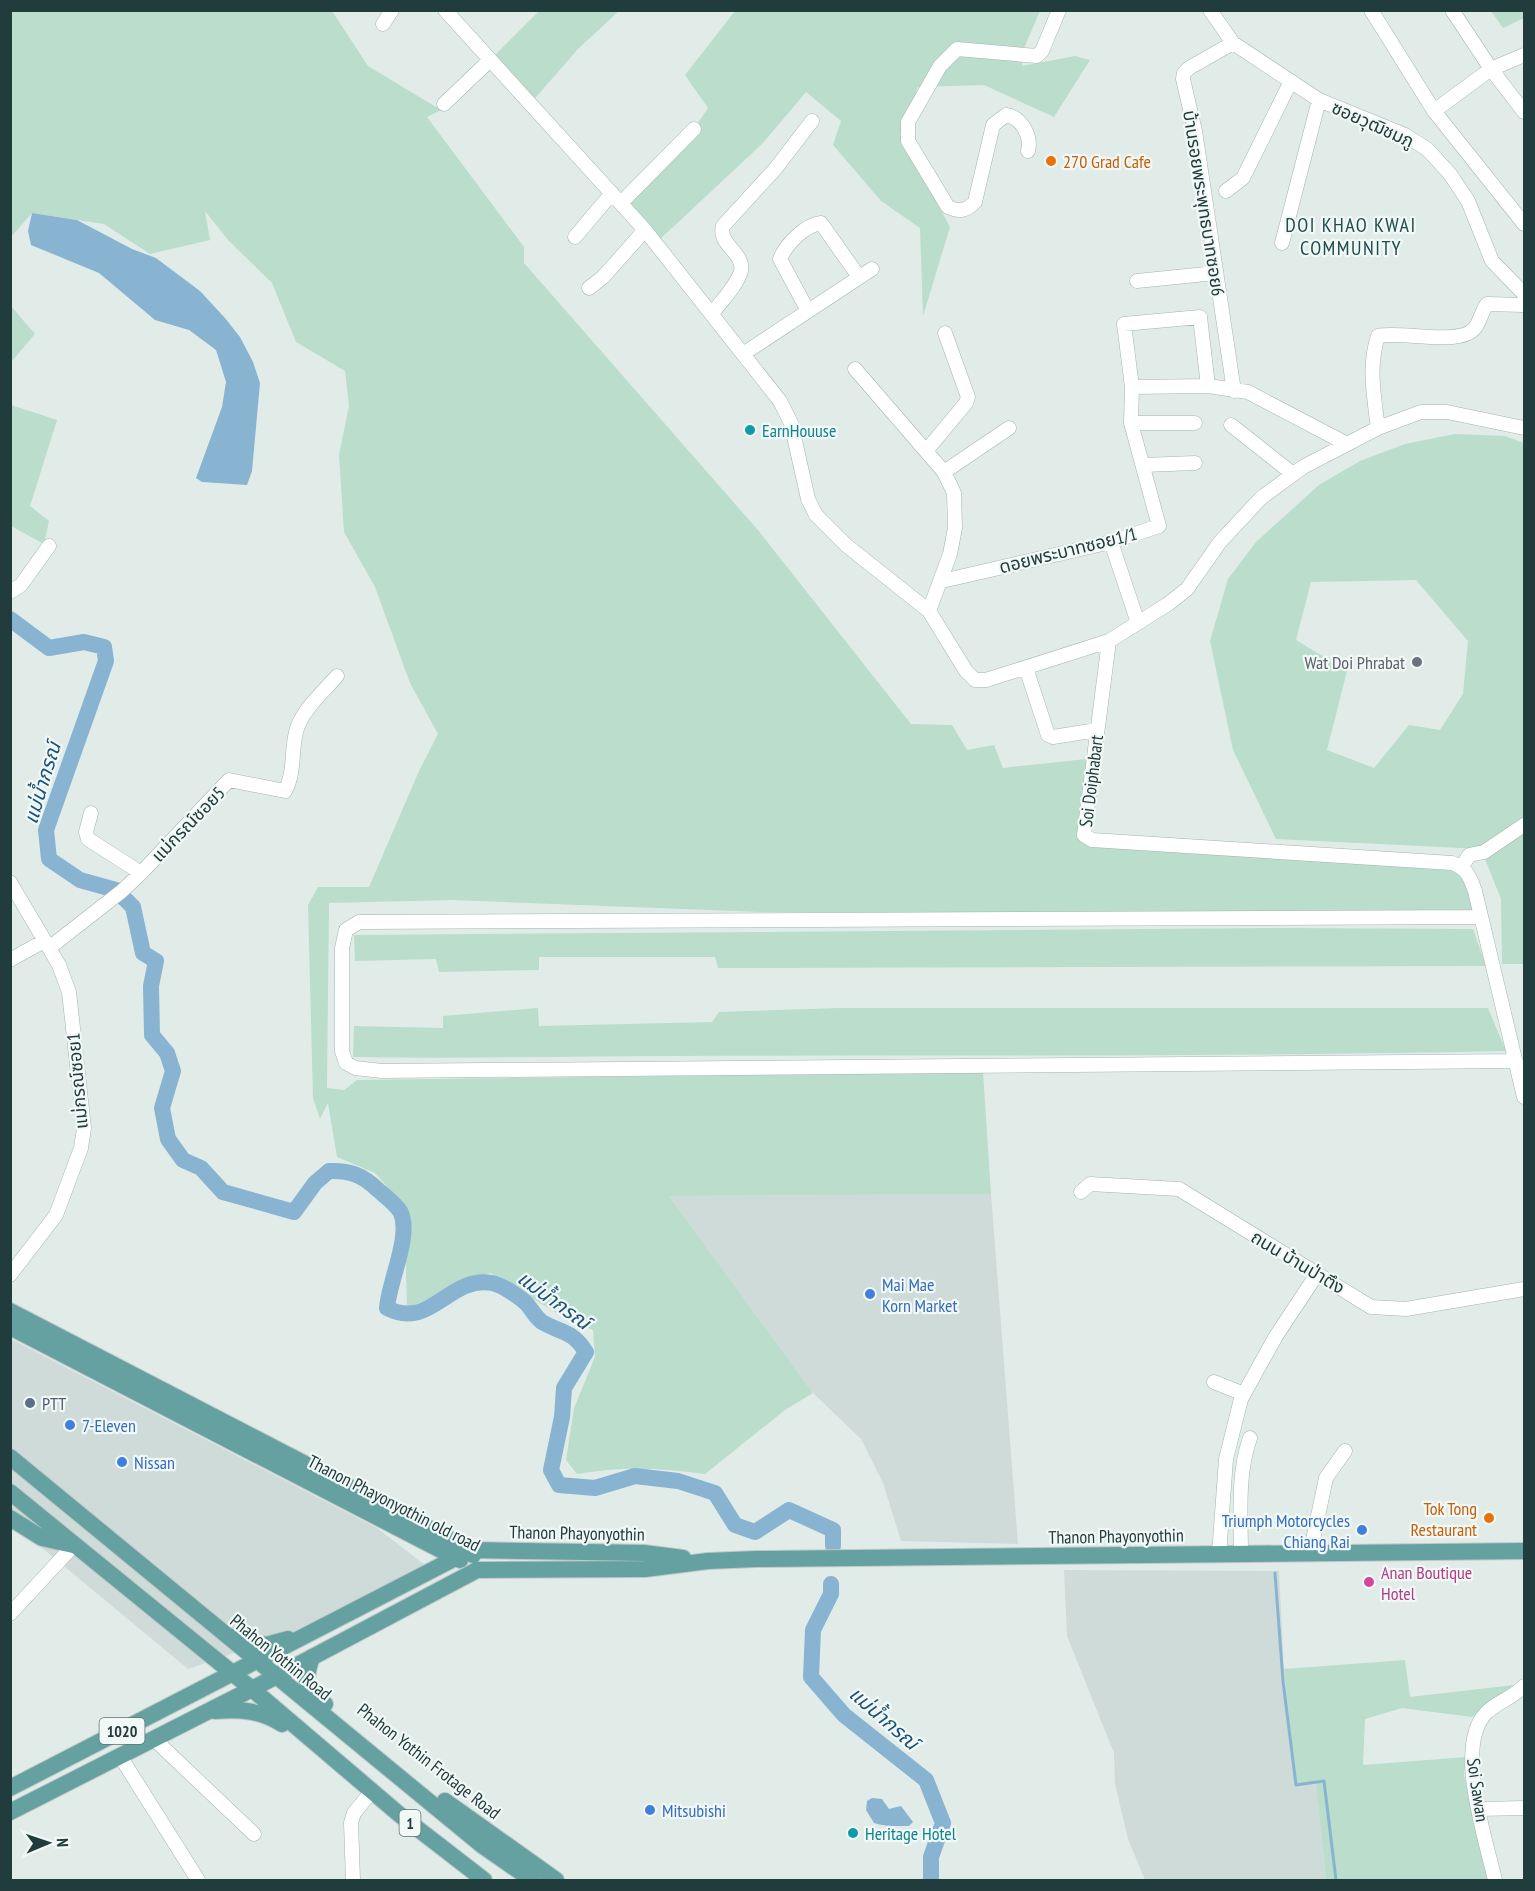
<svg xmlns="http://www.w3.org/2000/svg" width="1535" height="1891" viewBox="0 0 1535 1891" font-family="'PT Sans Narrow','Noto Sans Thai',sans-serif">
  <rect width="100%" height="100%" fill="#e1ece9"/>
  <path fill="#cfdbd9" d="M991 1194 1018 1544 901 1541 883 1483 861 1439 813 1393 669 1196Z
    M11 1339 377 1528 425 1565 313 1626 188 1669 12 1523 11 1525Z
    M1064 1570 1279 1571 1284 1669 1296 1784 1316 1782 1326 1880H1145L1128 1839 1115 1784 1114 1753 1067 1636Z"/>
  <path fill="#baddcc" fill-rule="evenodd" d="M11 11H332L368 66 441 110 427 117 524 247V263L757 529 911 724 952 725 967 750 994 745 1003 768 1086 759 1088 843 1462 867 1481 917 761 912 452 900 329 903 327 1088 344 1090 357 1080 983 1072 991 1194 669 1196 813 1393 785 1410 705 1474C660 1468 621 1466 577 1474L566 1460 574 1408 595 1357 593 1330 565 1318 490 1273 407 1308 405 1231 408 1211 375 1173 337 1157 328 1103 320 1119 313 1098 308 905 318 887H369L419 771 438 734 410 683 375 587 344 532 339 455 349 406 345 371 296 342 272 283 229 241 205 211 210 240 150 254 104 224 32 213 11 237Z
    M539 11H619L578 49 530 104 490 60Z
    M735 11H1040L1024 48 1022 66 1075 56 1090 60 1054 117 984 85 918 87 900 134 950 227 923 316 920 228 881 201 833 145 841 121 806 92 763 143 658 241 625 199 694 129 708 108 685 75Z
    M1491 11H1524V18L1503 28Z
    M11 306 35 334 11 362Z
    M11 405 57 420 30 506 49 521 44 544 11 526Z
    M1455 434 1505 436 1524 443V964H1502L1501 899 1481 849 1276 839 1233 750 1210 641 1228 579 1256 542 1319 485 1360 461 1405 444ZM1416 580 1468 641 1463 694 1440 730 1409 725 1374 768 1327 750 1347 671 1296 640 1311 582Z
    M1286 928 1473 929 1486 966 718 968 715 957H539V970L439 972 436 959 355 961 354 935Z
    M538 1008 539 1026 712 1022 719 1012 839 1008H1488L1506 1051C1228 1057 950 1055 672 1056 566 1056 460 1059 353 1057L354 1026 443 1028V1016Z
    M1405 1660 1410 1697 1514 1685 1472 1717 1402 1708 1365 1719 1363 1765 1466 1757 1464 1775 1489 1880H1326L1316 1783 1296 1785 1284 1669Z"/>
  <path fill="#89b4d1" d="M32 213 77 220 132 249 156 258 200 291 225 318 240 337 253 362 260 383 252 471 247 485 202 482 196 478 222 407 226 382 216 350 189 330 155 320 99 273 31 245 28 231Z
    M872 1798 882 1799 889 1809 901 1806 913 1822 909 1826C898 1826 885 1827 874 1823L866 1810 867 1801Z"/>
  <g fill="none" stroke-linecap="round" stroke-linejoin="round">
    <path stroke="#89b4d1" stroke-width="3" d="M1275 1573 1283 1681 1296 1785 1324 1781 1336 1880"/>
    <path stroke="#89b4d1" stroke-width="16" d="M10 619 49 648 84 642 104 647 106 661 46 830 49 859 80 880 116 890 133 907 143 953 156 961 151 986 152 1035 167 1053 173 1071 162 1108 168 1139 183 1160 201 1168 223 1192 294 1212 315 1183 329 1171C349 1170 363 1175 378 1190 385 1196 397 1205 401 1213 411 1237 389 1281 387 1308 431 1331 449 1275 492 1283 502 1285 520 1297 527 1304 532 1310 536 1318 542 1322 562 1334 571 1329 586 1352L564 1388 562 1417 551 1470 559 1485 595 1488 635 1476 678 1481 715 1493 735 1525 755 1532 789 1510 833 1530V1546
      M831 1584V1594L813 1630 811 1677 844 1715 926 1780 943 1823 931 1857V1880"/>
    <defs>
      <path id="minor" d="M445 10 645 230 780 401 791 423 808 499 816 515 846 545 929 611 966 671 975 680H986L1109 641 1168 604 1187 589 1220 542 1261 498 1303 467 1378 428 1421 412H1447L1524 428
        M1210 10 1233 43 1319 100 1405 135 1427 149 1450 174 1468 201 1492 261 1524 294
        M1371 10 1434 111 1524 224
        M1452 10 1491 69 1524 112
        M383 24 392 10
        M1233 43 1189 68 1184 73 1183 79 1195 131 1234 391
        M444 104 490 60
        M1434 111 1491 69 1524 55
        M1028 151C1032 136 1021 117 1006 115L993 125 975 202C966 211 959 212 948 207L908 141V122L940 66 957 49 1037 56 1042 51 1059 10
        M1226 191 1243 178 1291 81
        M621 203 694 129
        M575 237 612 193
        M1282 243 1319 100
        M1137 281 1216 273
        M589 288 603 277 645 230
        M808 311 780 259C786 244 805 225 821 223L859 277
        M712 314C720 302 737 286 741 271 745 253 717 244 723 226L776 168 812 121
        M743 354 872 269
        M855 369 944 472 954 493 955 528 950 554 929 611
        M1132 387 1208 386 1248 392 1347 444
        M1131 423H1195
        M1231 425 1293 474
        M1378 428C1374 397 1368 366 1378 336 1401 331 1458 346 1474 329 1480 323 1481 312 1487 304L1524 305
        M926 451 966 403 968 397 945 333
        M1143 465 1195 463
        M944 472 1009 428
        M1111 542 1138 623
        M942 581 1111 542 1159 526 1131 423 1132 387 1124 324 1200 317 1208 386
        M10 592 21 585 49 546
        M1109 641 1084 835 1092 840 1452 863C1467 868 1470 877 1475 891L1524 1097
        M1026 668 1048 735 1053 737 1097 730
        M1462 867 1469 855 1484 852 1524 825
        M141 873 229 780 285 791C295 773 291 752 296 732 301 711 323 692 337 676
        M10 882 59 965 69 992 84 1128 81 1148 56 1215 10 1275
        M1481 917 359 922 346 930 342 948V1051L346 1063 355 1068 382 1071 1516 1061
        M49 948 122 891 141 873 88 839 86 832 91 813
        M10 960 44 941
        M1081 1192 1090 1184 1179 1189 1371 1307 1406 1309 1524 1289
        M1214 1382 1244 1394
        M1310 1554 1326 1478 1345 1451
        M1219 1555 1226 1459 1241 1399 1276 1336 1317 1274
        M1241 1555C1241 1517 1237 1474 1250 1438
        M10 1614 74 1545
        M154 1739 254 1834
        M120 1756 198 1880
        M1479 1809 1524 1808
        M353 1880 351 1823 354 1813 372 1791
        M1495 1880C1486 1840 1454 1746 1486 1713 1497 1702 1514 1697 1524 1686"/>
      <path id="major" d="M10 1311 471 1550 473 1555
        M10 1327 460 1560
        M10 1457 483 1846 532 1880
        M10 1492 252 1689 400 1815 484 1880
        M10 1518 42 1538 73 1545
        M228 1636 266 1645 288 1639
        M312 1657C304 1681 304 1688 325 1704
        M215 1711C240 1709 260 1710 282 1724
        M10 1788 471 1550 644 1553 683 1558
        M445 1801 556 1880
        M10 1812 252 1689 477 1570 645 1569 708 1561 756 1559 1524 1551"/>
    </defs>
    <use href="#minor" stroke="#a4b4b2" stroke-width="15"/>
    <use href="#major" stroke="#c1c8c8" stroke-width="18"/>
    <use href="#minor" stroke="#fff" stroke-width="14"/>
    <use href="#major" stroke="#65a1a1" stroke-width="16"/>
  </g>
  <g fill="#e8710a" stroke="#f1f8f6" stroke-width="2">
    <circle cx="1051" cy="161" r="6"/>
    <circle cx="1489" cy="1518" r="6"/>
  </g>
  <g fill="#0f9aa8" stroke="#f1f8f6" stroke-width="2">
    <circle cx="750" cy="430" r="6"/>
    <circle cx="853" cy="1833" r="6"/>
  </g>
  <circle fill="#6b7280" stroke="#f1f8f6" stroke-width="2" cx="1417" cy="662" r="6"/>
  <g fill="#3f7fe0" stroke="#f1f8f6" stroke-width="2">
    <circle cx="870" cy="1294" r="6"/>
    <circle cx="70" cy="1425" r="6"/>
    <circle cx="122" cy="1462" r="6"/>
    <circle cx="1362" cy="1530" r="6"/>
    <circle cx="650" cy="1810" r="6"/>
  </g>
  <circle fill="#5c6f8a" stroke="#f1f8f6" stroke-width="2" cx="30" cy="1403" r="6"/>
  <circle fill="#d1479c" stroke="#f1f8f6" stroke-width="2" cx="1369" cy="1582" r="6"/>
  <g text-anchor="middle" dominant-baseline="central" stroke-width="4.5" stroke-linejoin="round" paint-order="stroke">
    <g fill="#f1f8f6" stroke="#5f7474" stroke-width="1.5">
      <rect x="99.5" y="1718" width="45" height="26" rx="4.5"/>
      <rect x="399.5" y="1810" width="21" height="26" rx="4.5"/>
    </g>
    <g font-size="16" font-weight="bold" fill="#213c3c">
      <text x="122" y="1731">1020</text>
      <text x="410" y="1823">1</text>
    </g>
    <g font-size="18" fill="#213c3c" stroke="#f1f8f6">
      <text transform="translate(1373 124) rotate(24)">ซอยวุฒิชมภู</text>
      <text transform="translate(1204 203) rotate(81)">บ้านรอยพระพุทธบาทซอย6</text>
      <text transform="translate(1068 550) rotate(-14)">ดอยพระบาทซอย1/1</text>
      <text transform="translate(1091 781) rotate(-83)">Soi Doiphabart</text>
      <text transform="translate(188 824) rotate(-46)">แม่กรณ์ซอย5</text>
      <text transform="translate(77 1081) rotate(-95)">แม่กรณ์ซอย1</text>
      <text transform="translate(1298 1262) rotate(31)">ถนน บ้านป่าตึง</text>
      <text transform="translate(394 1503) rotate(27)">Thanon Phayonyothin old road</text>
      <text transform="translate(577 1533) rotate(1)">Thanon Phayonyothin</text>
      <text transform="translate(1116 1536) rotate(-1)">Thanon Phayonyothin</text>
      <text transform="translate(281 1657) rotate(39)">Phahon Yothin Road</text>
      <text transform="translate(429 1761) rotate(38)">Phahon Yothin Frotage Road</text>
      <text transform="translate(1478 1790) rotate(82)">Soi Sawan</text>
    </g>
    <g font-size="18" fill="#c56008" stroke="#f1f8f6" text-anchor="start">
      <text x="1063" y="161">270 Grad Cafe</text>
      <text x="1477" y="1508" text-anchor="end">Tok Tong<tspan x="1477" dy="21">Restaurant</tspan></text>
    </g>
    <g font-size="18" fill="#0d838f" stroke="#f1f8f6" text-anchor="start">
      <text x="762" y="430">EarnHouuse</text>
      <text x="865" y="1833">Heritage Hotel</text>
    </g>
    <g font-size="18" fill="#5b616d" stroke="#f1f8f6" text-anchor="end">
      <text x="1405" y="662">Wat Doi Phrabat</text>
    </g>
    <g font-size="18" fill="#366cbe" stroke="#f1f8f6" text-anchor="start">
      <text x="882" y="1284">Mai Mae<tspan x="882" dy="21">Korn Market</tspan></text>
      <text x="82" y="1425">7-Eleven</text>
      <text x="134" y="1462">Nissan</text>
      <text x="1350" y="1520" text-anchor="end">Triumph Motorcycles<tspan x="1350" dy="21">Chiang Rai</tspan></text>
      <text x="662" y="1810">Mitsubishi</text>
    </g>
    <g font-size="18" fill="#4e5e75" stroke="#f1f8f6" text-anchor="start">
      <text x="42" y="1403">PTT</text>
    </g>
    <g font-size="18" fill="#b23c85" stroke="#f1f8f6" text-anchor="start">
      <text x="1381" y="1572">Anan Boutique<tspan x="1381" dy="21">Hotel</tspan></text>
    </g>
    <g font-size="20" letter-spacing="1.5" fill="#1d4e4e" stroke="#f1f8f6">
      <text x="1351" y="225">DOI KHAO KWAI<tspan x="1351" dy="23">COMMUNITY</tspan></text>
    </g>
    <g font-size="20" font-style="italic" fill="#1b5278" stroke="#f1f8f6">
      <text transform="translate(42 783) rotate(-73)">แม่น้ำกรณ์</text>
      <text transform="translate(554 1300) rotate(36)">แม่น้ำกรณ์</text>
      <text transform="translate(884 1718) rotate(41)">แม่น้ำกรณ์</text>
    </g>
  </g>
  <rect width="1535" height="1891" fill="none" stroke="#213c3c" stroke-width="24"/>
  <g transform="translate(48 1843) rotate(88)" stroke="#f1f8f6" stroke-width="4.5" paint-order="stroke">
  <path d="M0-4.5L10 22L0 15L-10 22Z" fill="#213c3c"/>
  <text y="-9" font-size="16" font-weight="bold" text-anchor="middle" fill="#213c3c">N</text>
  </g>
</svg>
